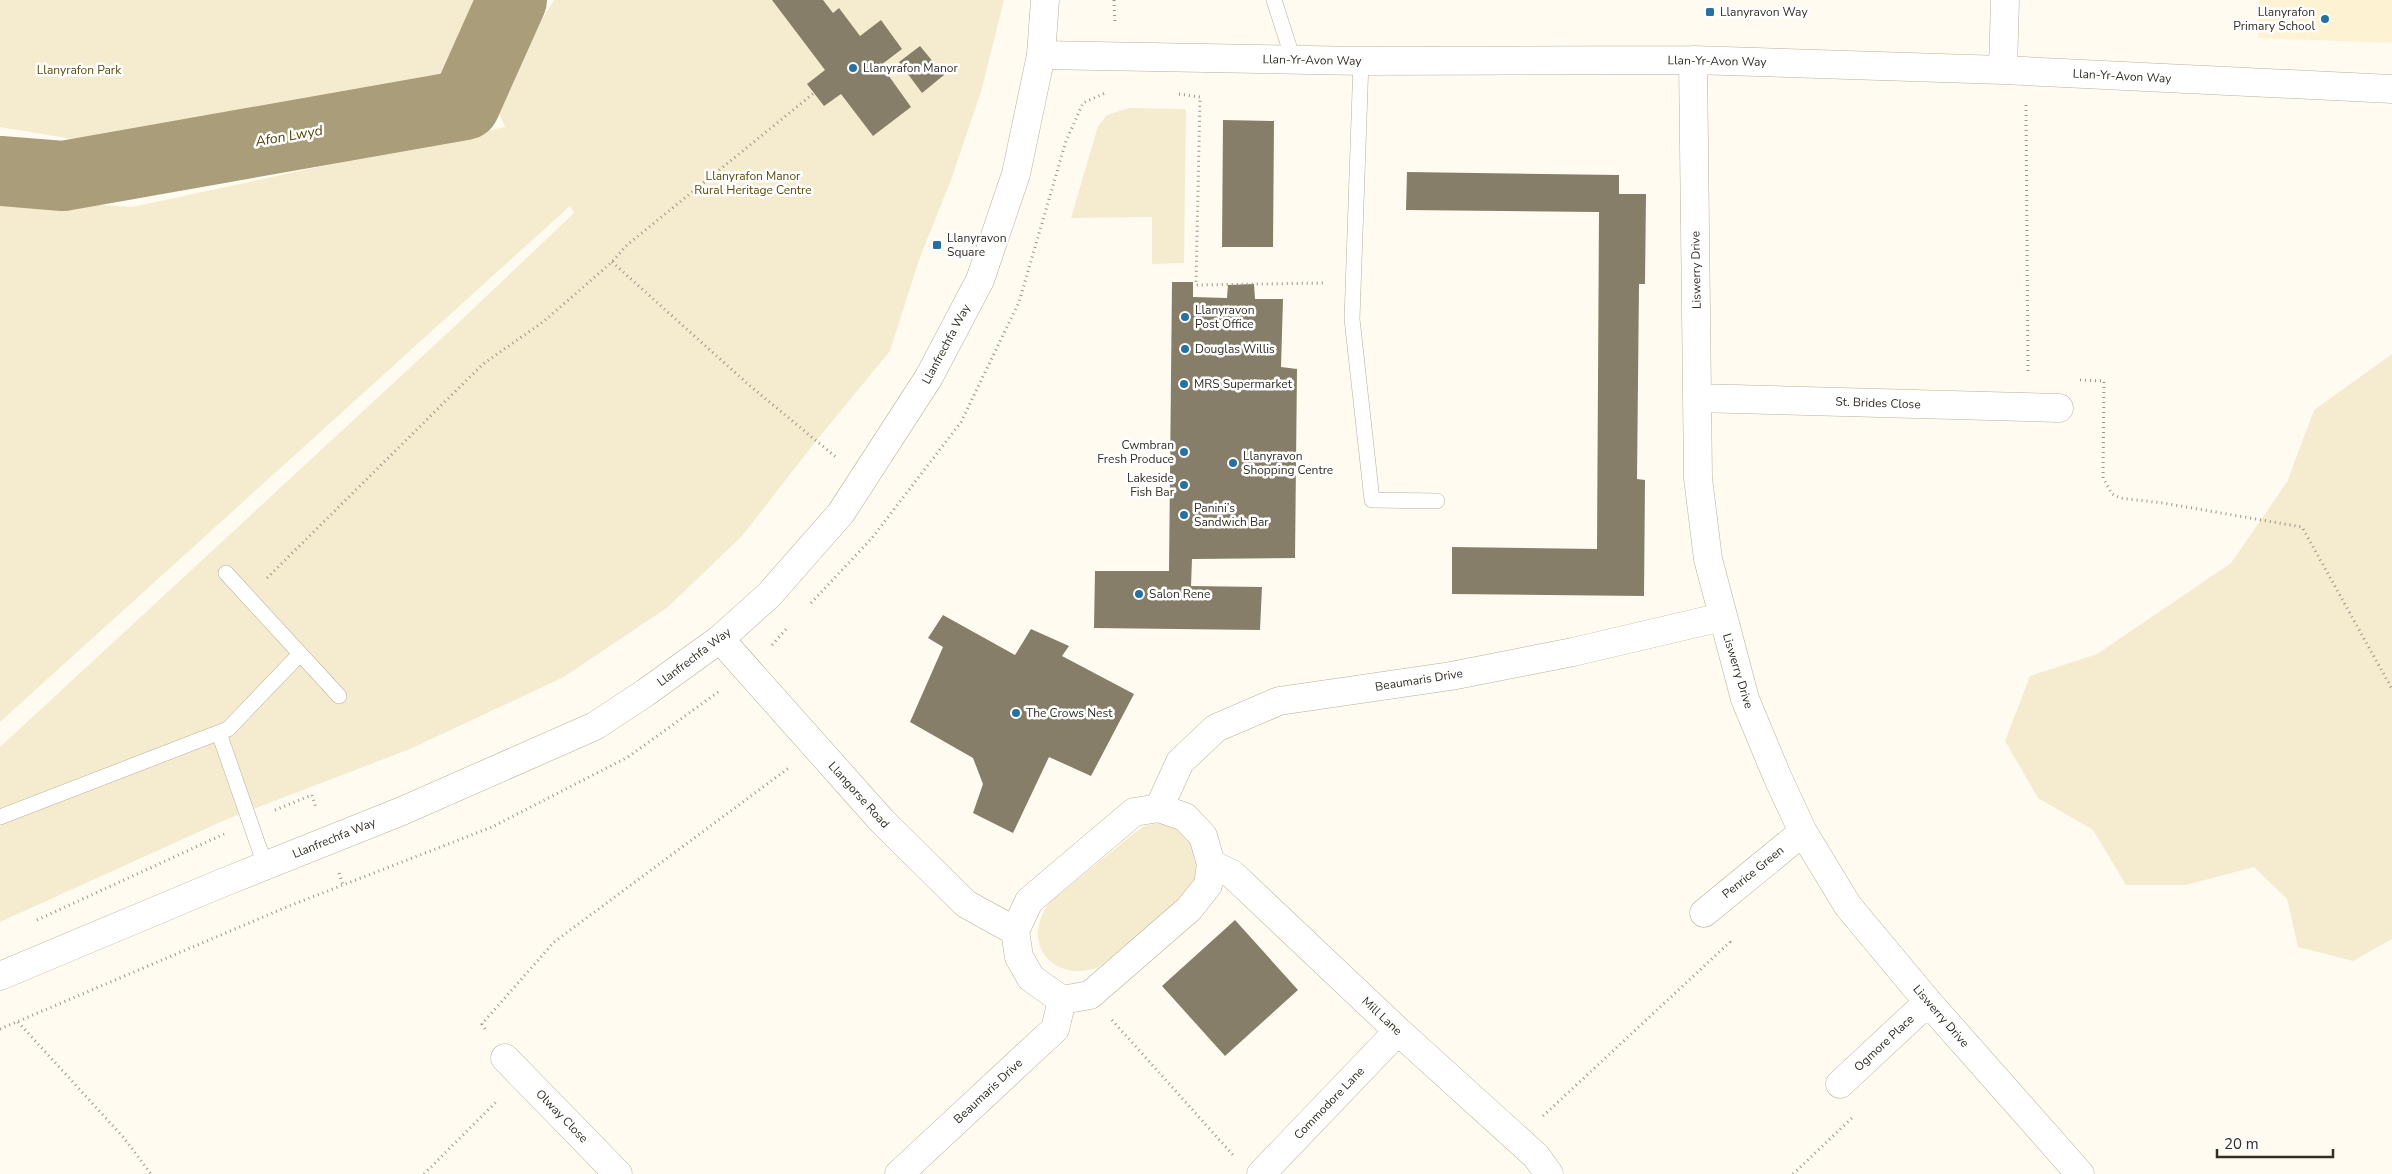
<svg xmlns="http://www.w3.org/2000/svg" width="2392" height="1174" viewBox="0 0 2392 1174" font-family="'Nunito Sans',sans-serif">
  <rect width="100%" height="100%" fill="#fffbf1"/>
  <path fill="#fdf2d1" d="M2259 0H2392V43L2258 38Z"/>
  <path fill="#f5ecd0" d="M0 0H492L456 79 79 140 0 127Z
    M554 0H1004L981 92 951 180 919 260 890 351 816 441 742 536 668 607 564 677 410 749 225 820 0 922V747L455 326 574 213 570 206 0 722V197L132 207 505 127 493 98Z
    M1129 108 1186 109 1184 263 1152 264V217L1071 218 1098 126 1107 115Z
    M2392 354V939L2353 961 2298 947 2287 899 2254 867 2186 885H2126L2093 830 2038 798 2005 741 2030 676 2097 654 2231 563 2287 482 2314 410Z
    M1158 823 1171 824 1193 839 1201 865 1192 890 1099 967C1052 984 1019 942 1050 902L1133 834 1144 826Z"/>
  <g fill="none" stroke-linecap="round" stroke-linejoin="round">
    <path stroke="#a99d7a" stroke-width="70" d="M0 171 63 176 465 105 512 0"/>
  </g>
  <path fill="#867e68" d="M772 0H823L833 13 839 8 860 36 881 20 902 49 881 65 911 107 873 136 841 94 824 106 807 84 825 70Z
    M920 46 944 75 922 93 899 62Z
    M1223 120 1274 121 1273 247H1222Z
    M1407 172 1619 175V194H1646L1645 284H1639L1637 479 1645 480 1644 596 1452 594V547L1597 549 1599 212 1406 210Z
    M1172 282H1193V297L1227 298 1228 285 1254 284 1255 299H1283L1281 367 1297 369 1295 558 1192 559 1191 586 1262 587 1260 630 1094 628 1095 571H1169Z
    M943 615 1015 655 1031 629 1069 646 1062 656 1134 694 1091 776 1049 757 1013 833 973 813 983 784 973 758 910 722 943 647 928 638Z
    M1235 920 1298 990 1225 1056 1162 986Z"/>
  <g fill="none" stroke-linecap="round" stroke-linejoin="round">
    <defs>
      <path id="lane" d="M1274 0 1293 59
        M1361 61 1352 319 1372 500 1437 501
        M226 573 339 696
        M219 733 265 865
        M0 817 228 729 300 654"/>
      <path id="street" d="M1041 55 1361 61 1693 60 2003 70 2392 89
        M1693 60 1698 478 1708 559 1745 699 1777 776 1803 832 1848 906 1928 1002 2080 1174
        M2003 70 2005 0
        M1697 398 2059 408
        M720 639 882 821 966 904 1015 931
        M1159 808 1180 762 1216 728 1279 701 1451 676 1573 652 1722 617
        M1159 808 1185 817 1203 836 1211 864 1208 885 1189 909 1090 995 1062 1000 1031 978 1019 957 1015 931 1029 901 1134 812Z
        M1211 864 1232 874 1398 1031 1536 1156 1549 1174
        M1704 913 1803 832
        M505 1058 618 1174
        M1840 1084 1928 1002
        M899 1174 1055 1029 1062 1000
        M1261 1174 1398 1031"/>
      <path id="secondary" d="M0 976 222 883 402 811 595 726 645 693 720 639 769 595 841 513 929 377 980 280 1016 174 1041 55 1045 0"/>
    </defs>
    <use href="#lane" stroke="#b8b098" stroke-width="16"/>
    <use href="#street" stroke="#b8b098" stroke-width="29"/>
    <use href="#secondary" stroke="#b8b098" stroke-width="29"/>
    <path stroke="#99968c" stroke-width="3" stroke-dasharray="1 4" stroke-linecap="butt" d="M1114 0 1115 22
      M1179 94 1200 97 1196 285 1325 283
      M2026 105 2028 373
      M612 262 749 385 837 458
      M2080 380 2104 381 2103 478 2112 494 2120 498 2163 503 2302 527 2392 689
      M267 578 483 364 543 322 612 262 627 245 814 93
      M811 603 872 538 961 422 1019 302 1066 141 1083 103 1107 92
      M772 645 788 627
      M275 810 312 795 316 808
      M339 873 343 885
      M37 920 224 834
      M1112 1020 1233 1155
      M18 1022 124 1138 151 1174
      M0 1029 289 906 492 827 628 757 721 690
      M485 1029 482 1024 554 942 790 767
      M1543 1116 1730 942 1728 939
      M424 1174 498 1100
      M1793 1174 1853 1117"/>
    <use href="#lane" stroke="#fff" stroke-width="15"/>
    <use href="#street" stroke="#fff" stroke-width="28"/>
    <use href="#secondary" stroke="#fff" stroke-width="28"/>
  </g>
  <g fill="#2472a4" stroke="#fff" stroke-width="2">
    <rect x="1705" y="7" width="10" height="10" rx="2.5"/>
    <circle cx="2325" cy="19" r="5"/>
    <circle cx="853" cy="68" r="5"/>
    <rect x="932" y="240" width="10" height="10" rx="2.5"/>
    <circle cx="1185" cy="317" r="5"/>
    <circle cx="1185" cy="349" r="5"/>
    <circle cx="1184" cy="384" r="5"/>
    <circle cx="1184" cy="452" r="5"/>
    <circle cx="1233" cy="463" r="5"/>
    <circle cx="1184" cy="485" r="5"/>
    <circle cx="1184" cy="515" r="5"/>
    <circle cx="1139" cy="594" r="5"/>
    <circle cx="1016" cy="713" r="5"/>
  </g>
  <g text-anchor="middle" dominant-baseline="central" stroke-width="5" stroke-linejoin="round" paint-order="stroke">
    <g font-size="12" fill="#322f26" stroke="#fff" text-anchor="start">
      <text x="1720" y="12">Llanyravon Way</text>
      <text x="2315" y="12" text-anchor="end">Llanyrafon<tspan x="2315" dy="14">Primary School</tspan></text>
      <text x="863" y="68">Llanyrafon Manor</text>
      <text x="947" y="238">Llanyravon<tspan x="947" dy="14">Square</tspan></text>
      <text x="1195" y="310">Llanyravon<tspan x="1195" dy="14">Post Office</tspan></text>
      <text x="1195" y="349">Douglas Willis</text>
      <text x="1194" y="384">MRS Supermarket</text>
      <text x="1174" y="445" text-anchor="end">Cwmbran<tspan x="1174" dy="14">Fresh Produce</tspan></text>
      <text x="1243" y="456">Llanyravon<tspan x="1243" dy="14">Shopping Centre</tspan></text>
      <text x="1174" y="478" text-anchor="end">Lakeside<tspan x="1174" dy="14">Fish Bar</tspan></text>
      <text x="1194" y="508">Panini’s<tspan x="1194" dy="14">Sandwich Bar</tspan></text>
      <text x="1149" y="594">Salon Rene</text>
      <text x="1026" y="713">The Crows Nest</text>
    </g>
    <g font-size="12" fill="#322f26" stroke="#fff">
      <text transform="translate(1312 60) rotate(1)">Llan-Yr-Avon Way</text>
      <text transform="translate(1717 61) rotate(1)">Llan-Yr-Avon Way</text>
      <text transform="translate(2122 76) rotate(3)">Llan-Yr-Avon Way</text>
      <text transform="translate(1696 270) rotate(-91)">Liswerry Drive</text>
      <text transform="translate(946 344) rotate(-62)">Llanfrechfa Way</text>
      <text transform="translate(1878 403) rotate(2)">St. Brides Close</text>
      <text transform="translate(694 657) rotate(-37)">Llanfrechfa Way</text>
      <text transform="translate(1738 671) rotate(73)">Liswerry Drive</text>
      <text transform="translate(1419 680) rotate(-9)">Beaumaris Drive</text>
      <text transform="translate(859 795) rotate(48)">Llangorse Road</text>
      <text transform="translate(334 838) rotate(-22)">Llanfrechfa Way</text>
      <text transform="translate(1753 872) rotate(-39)">Penrice Green</text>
      <text transform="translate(1382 1016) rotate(43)">Mill Lane</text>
      <text transform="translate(1941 1016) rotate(49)">Liswerry Drive</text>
      <text transform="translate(1884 1043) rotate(-43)">Ogmore Place</text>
      <text transform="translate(988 1091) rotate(-43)">Beaumaris Drive</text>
      <text transform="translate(1329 1103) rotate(-46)">Commodore Lane</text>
      <text transform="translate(562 1116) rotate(46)">Olway Close</text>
    </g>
    <g font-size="12" fill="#5d4b0a" stroke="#fff">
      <text x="79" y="70">Llanyrafon Park</text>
      <text x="753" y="176">Llanyrafon Manor<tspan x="753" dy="14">Rural Heritage Centre</tspan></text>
    </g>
    <g font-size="14" font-style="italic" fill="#554300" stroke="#fff">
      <text transform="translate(289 136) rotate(-10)">Afon Lwyd</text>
    </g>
  </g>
  <path d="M2217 1149v8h116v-8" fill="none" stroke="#322f26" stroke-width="2.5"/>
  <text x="2224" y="1149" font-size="15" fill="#322f26" stroke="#ffffff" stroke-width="4" paint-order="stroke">20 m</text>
</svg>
